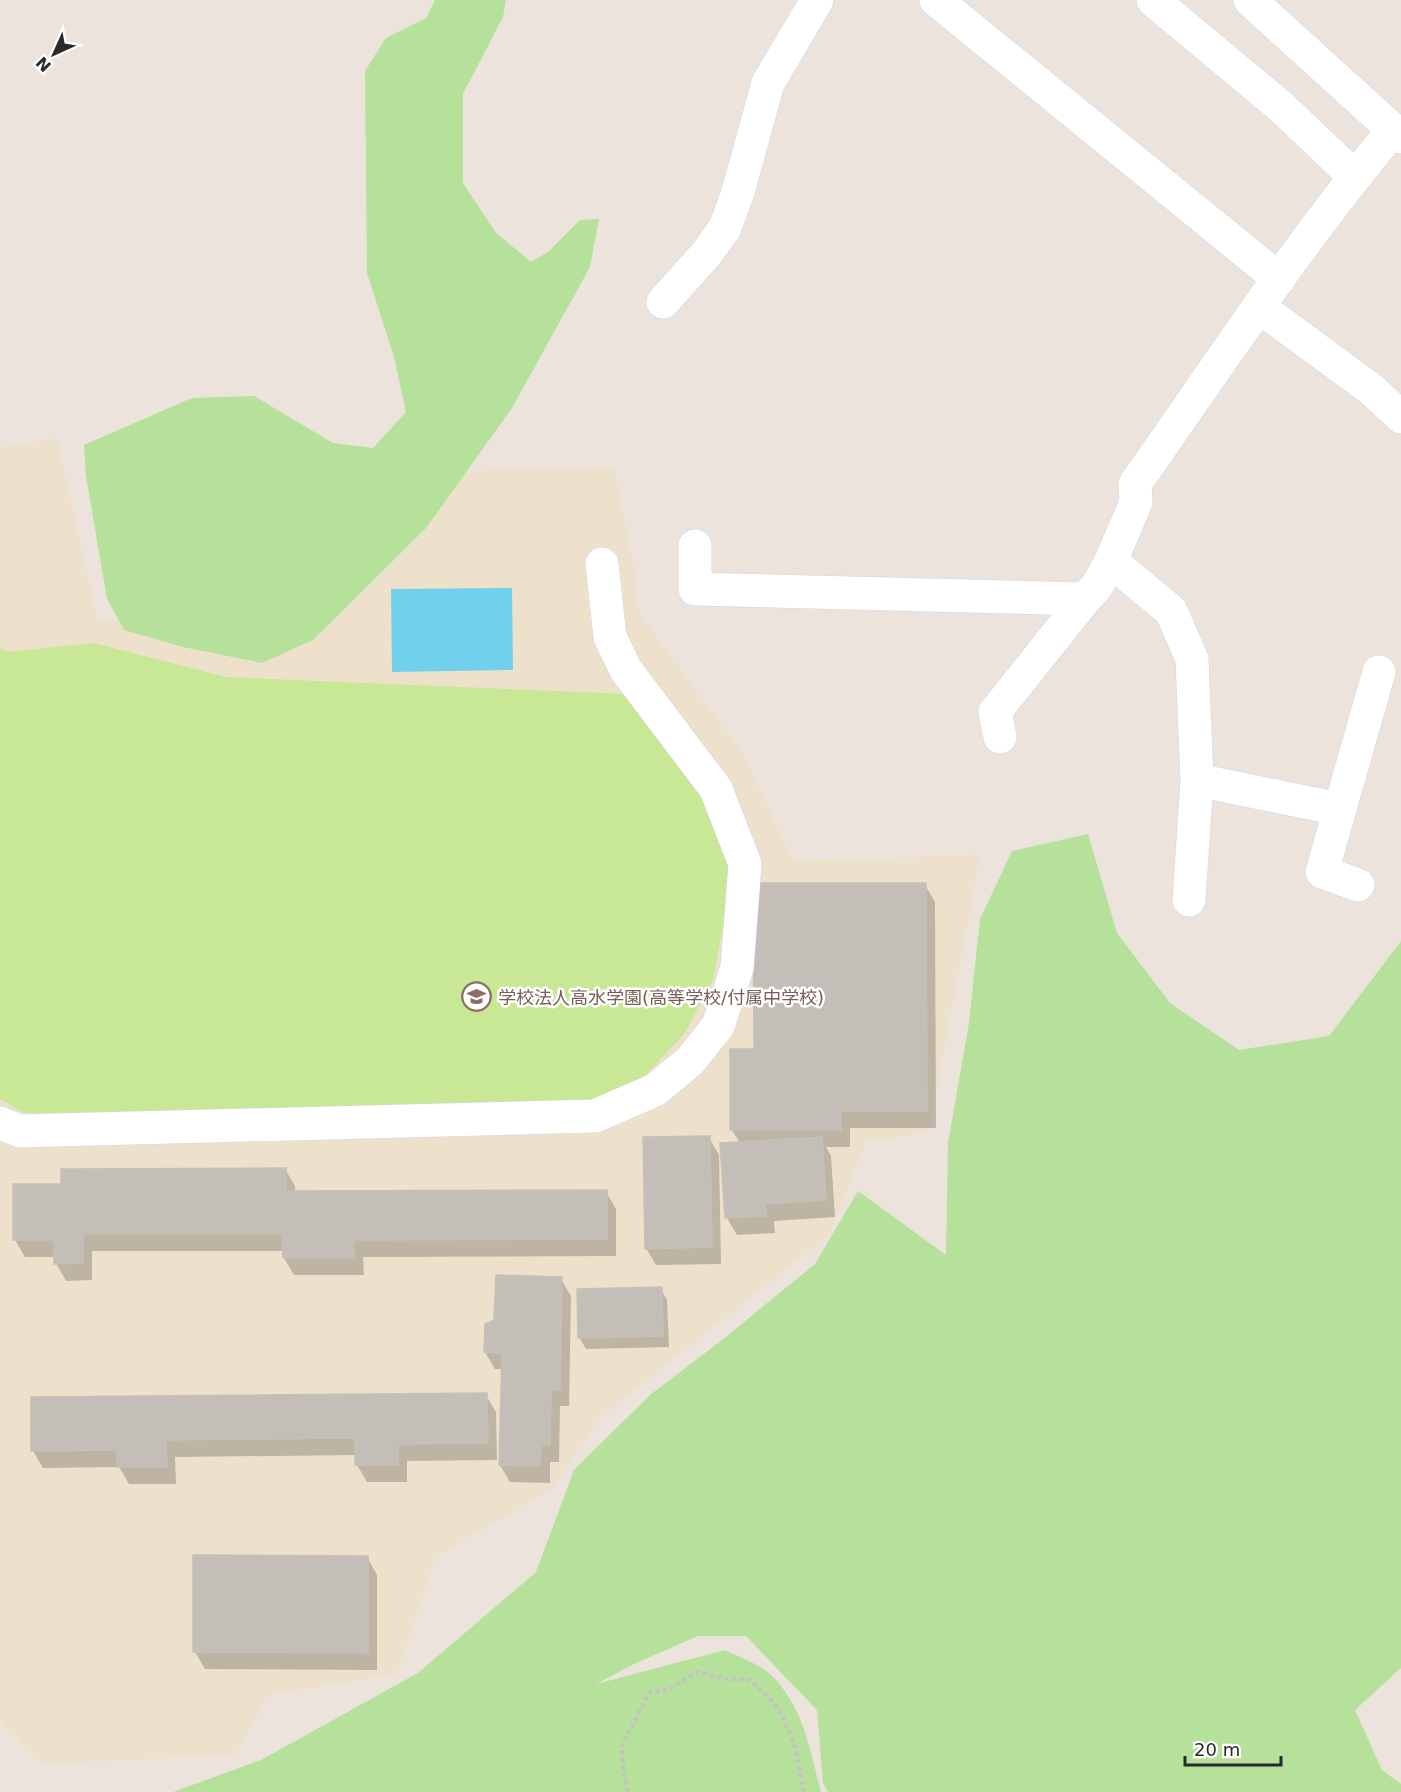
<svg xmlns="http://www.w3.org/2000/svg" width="1401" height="1792" viewBox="0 0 1401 1792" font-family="'DejaVu Sans','Noto Sans JP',sans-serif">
  <rect width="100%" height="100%" fill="#ece4dc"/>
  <path fill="#ede1cc" d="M57 438 97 618 296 642 454 471 614 467 634 567 639 613 743 754 793 861 980 855 929 1132 866 1142 829 1235 602 1416 552 1489 436 1557 397 1674 268 1695 235 1755 42 1764 0 1721V447Z"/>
  <path fill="#b5e19a" d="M435 0H506L503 17 463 94V183L496 233 531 262 548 252 580 220 599 219 590 267 512 408 426 528 313 640 262 663 183 647 124 630 107 599 86 476 84 445 192 398 254 396 333 443 373 448 406 412 394 357 367 273 365 71 386 38 426 18Z
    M1088 834 1117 933 1170 1003 1239 1050 1329 1036 1401 941V1668L1355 1710 1382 1770 1401 1784V1792H828L823 1783 817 1710 746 1636H698L634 1664 596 1684 725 1650C739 1657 759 1664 770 1674 803 1705 810 1750 821 1792H173L261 1760 418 1673 536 1572 574 1470 650 1395 722 1340 815 1264 858 1191 946 1255 948 1143 969 1023 980 919 1012 851Z"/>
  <path fill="#c8e896" d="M94 643 226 677 626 694 704 796 732 878 713 980 685 1033 645 1076 596 1105 537 1109 24 1113 0 1099V646L7 652Z"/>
  <path fill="#71d0eb" d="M512 588 513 670 392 672 391 589Z"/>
  <path fill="#0003" d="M925 885 935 902 936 1128H850V1147H826L831 1156 835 1217 774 1221 775 1233 737 1235 727 1218 740 1143 732 1130 755 1051Z
    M709 1138 719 1155 721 1264 656 1265 646 1248Z
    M285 1169 295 1186V1193L606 1192 616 1209V1256L363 1257 364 1275H294L284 1258V1251H92V1280L66 1281 56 1263V1257H25L15 1240 63 1185Z
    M561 1279 571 1296 569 1406H560L559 1462H550V1483L510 1482 500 1465 503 1369H495L485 1352Z
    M661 1289 667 1300 669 1347 586 1349 579 1337Z
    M486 1395 496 1412 497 1460 407 1461V1482H367L357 1465V1455L175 1457 176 1484H129L119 1467 43 1468 33 1451Z
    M367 1557 377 1575V1670L205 1669 195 1652Z"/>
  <path fill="#c4beb9" stroke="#c7c0b6" stroke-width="1.5" d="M753 883H926L927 1111H841V1130H730V1049H754Z
    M710 1136 712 1247 645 1249 643 1137Z
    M822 1137 826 1200 765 1204 766 1216 725 1218 720 1143Z
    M286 1168V1191L607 1190V1239L354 1240V1258H283L282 1234H83V1263L54 1264V1240H13V1184H61V1169Z
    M496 1275 562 1277 560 1390 551 1389 550 1445H541L540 1466 499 1465 502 1353 484 1352 485 1324 494 1320Z
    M662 1287 663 1336 578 1338 577 1289Z
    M487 1393 488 1443 398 1444V1465H355V1438L166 1440 167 1467H117V1450L31 1451V1397Z
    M193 1555 368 1556V1653L193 1652Z"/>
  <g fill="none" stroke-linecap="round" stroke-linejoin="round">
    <defs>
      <path id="minor" d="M936 0 1279 279
        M1153 0 1279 105 1354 176
        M1250 0 1401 137
        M663 302 707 253 725 228 738 192 768 83 817 0
        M1259 307 1371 389 1401 417
        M695 546V589L1085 599 1097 586 1111 561 1136 502 1135 484C1219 365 1299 242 1393 130
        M1111 561 1171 611 1192 659 1197 780
        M1000 737 995 712 1085 599
        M1358 885 1322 872 1379 672
        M1189 900 1197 780 1339 809
        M0 1123 20 1131 595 1116 655 1090 690 1061 718 1026 737 968 745 864 716 789 626 670 610 637 602 564"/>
    </defs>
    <use href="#minor" stroke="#d1d5e2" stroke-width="34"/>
    <path stroke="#c3c3c3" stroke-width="4" stroke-dasharray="4.5 3" stroke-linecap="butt" d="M628 1792 623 1767 622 1745 649 1693 670 1689 697 1672 726 1679 750 1680 773 1702 782 1715 795 1746 804 1792"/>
    <use href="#minor" stroke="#fff" stroke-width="33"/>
  </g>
  <defs>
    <symbol id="school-ring" viewBox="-11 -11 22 22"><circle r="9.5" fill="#fff" stroke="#8d6e63" stroke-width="1.5"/><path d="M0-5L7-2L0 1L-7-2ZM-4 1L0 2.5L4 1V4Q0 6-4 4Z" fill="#8d6e63"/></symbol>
  </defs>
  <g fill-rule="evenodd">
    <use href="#school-ring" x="460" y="980" width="33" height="33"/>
  </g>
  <g text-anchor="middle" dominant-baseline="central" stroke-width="5" stroke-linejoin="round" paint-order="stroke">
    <g font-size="18" fill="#785e54" stroke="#fff" text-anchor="start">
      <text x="498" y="997">学校法人高水学園(高等学校/付属中学校)</text>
    </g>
  </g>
  <g transform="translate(54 54) rotate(225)" stroke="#ffffff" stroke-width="4.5" paint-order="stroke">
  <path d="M0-4.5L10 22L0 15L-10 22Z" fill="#2a2a2a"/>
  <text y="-9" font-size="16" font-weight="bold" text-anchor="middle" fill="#2a2a2a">N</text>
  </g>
  <path d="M1185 1756v9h96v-9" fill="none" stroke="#2a2a2a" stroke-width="3"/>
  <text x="1194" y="1756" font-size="18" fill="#2a2a2a" stroke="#ffffff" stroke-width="4.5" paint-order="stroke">20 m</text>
</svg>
